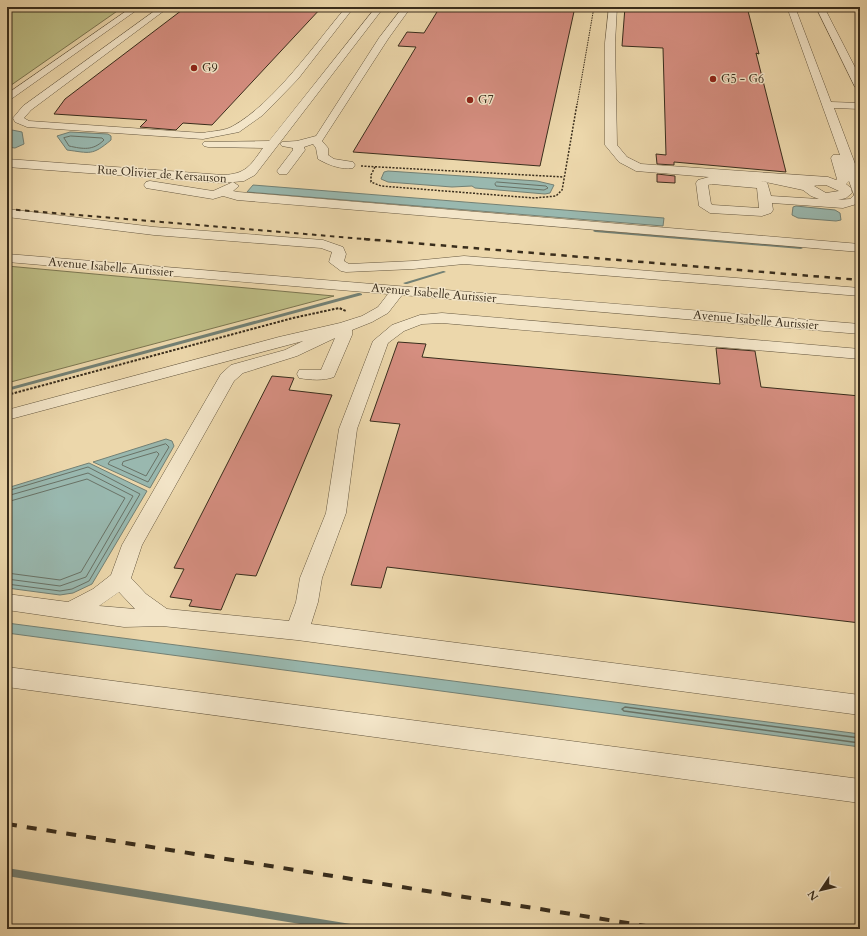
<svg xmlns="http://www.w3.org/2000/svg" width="867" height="936" viewBox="0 0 867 936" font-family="Cardo,serif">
  <rect width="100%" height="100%" fill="#ecd7ab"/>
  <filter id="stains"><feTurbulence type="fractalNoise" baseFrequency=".005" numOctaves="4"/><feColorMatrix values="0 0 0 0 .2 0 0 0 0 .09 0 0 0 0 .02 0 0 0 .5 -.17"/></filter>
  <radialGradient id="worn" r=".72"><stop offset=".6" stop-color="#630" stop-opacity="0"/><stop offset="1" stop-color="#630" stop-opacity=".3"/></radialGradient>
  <path fill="#bdbd85" stroke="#7b7550" d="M7 7H123L7 88Z
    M7 266 334 296 7 383Z"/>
  <path fill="#99b8af" stroke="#738074" d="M7 129 22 132 24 144 15 148 7 147Z
    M70 132 108 134 111 136V140C92 156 90 153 67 150L57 136Z
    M388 171 537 181 554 185 550 193 545 194 475 188 472 186 452 187 388 182 381 179 384 172Z
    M253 185 664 218 663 226 247 192Z
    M796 206 835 210 840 213 841 220 836 221 798 218 792 215 793 207Z
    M166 439 172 441 174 446 150 488 93 462Z
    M89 463 147 491 92 584 73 593 60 595 7 588V488Z
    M7 623 860 734V747L7 633Z"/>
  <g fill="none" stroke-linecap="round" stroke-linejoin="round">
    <path stroke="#697266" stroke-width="1" d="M71 136 102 138 104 140C93 151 83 149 69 146L64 138Z
      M497 182 546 186 548 188 544 190 496 186 495 184Z
      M166 444 169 447 148 482 108 464 110 461Z
      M157 452 159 454 146 476 122 465 123 462Z
      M7 491 88 467 140 494 89 581 72 589 60 591 7 584
      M7 496 88 473 133 496 86 577 60 586 7 579
      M7 502 87 479 125 498 81 572 60 580 7 573"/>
    <path stroke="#697266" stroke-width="1.5" d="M860 738 625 707 622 709 624 711 860 743"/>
    <path fill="#738074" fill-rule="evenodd" d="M594 230 801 247 803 248 801 249 595 232 593 231Z
      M443 271H444L446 272 407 284H405L403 283Z
      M358 293H360L362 294V295L7 391V388Z
      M7 868 357 925 360 926 361 929H331L7 876Z"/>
  </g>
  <path fill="#d58e80" stroke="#392d1c" d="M186 7H322L212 125 183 123 176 130 140 127 147 120 54 114 65 99Z
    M440 7H575L540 166 353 152 416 47 398 46 407 32 424 33Z
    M625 7H747L759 54 756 53 786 172 674 162V165L657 164 656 154 666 155 663 48 622 46Z
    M657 174 675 176V183L657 182Z
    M398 342 426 344 422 357 720 384 716 348 755 351 761 387 860 396V623L387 567 381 588 351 585 400 424 370 421Z
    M272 376 294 378 289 390 332 395 256 576 236 574 221 610 189 606 192 600 170 597 184 569 174 568Z"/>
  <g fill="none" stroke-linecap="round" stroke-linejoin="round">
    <defs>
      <path id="minor" d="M132 7H141L7 102V94Z
        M160 7H169L31 110 24 118 29 121 203 133C212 131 225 131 233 126 274 103 315 44 346 7H354L298 79 263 115 239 132 203 139 27 127 15 122 13 118 23 106Z
        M376 7H384L255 175 244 181 223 183 7 167V159L223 175C246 174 250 166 263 148L208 147 204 146 202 144 204 142 269 141Z
        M403 7H411L388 39 322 141 328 148V155L334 159 353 162 355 165 353 168C342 170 328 165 318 159L316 148 313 144 304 147 305 150 287 174H279L277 171 293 150V148L282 146 280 144 282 142 297 141 316 136 379 38Z
        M609 7H617L615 43 617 145 627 157 641 164 828 177 836 180 837 179 831 158 833 155H840L787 7H795L831 102 860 103V109L834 108 860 177V203L843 208 772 203 773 210 771 213 762 216 710 213 699 206 696 183 698 180 709 177 636 171 619 162 605 145V43ZM761 181 803 190 811 196 819 199 771 196 767 182ZM849 181 854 195 850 199 838 200 846 198 852 193 851 188 846 184ZM712 184 757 188 759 208 713 205 711 204 708 185ZM818 185H826L839 191 826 193 814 186Z
        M816 7H824L860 77V90L855 87Z
        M150 181 213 191 233 182 239 186 233 191 238 192 860 244V252L237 200 223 196 213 199 146 188 144 185 146 182Z
        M7 209 154 227 323 240 343 247 346 254 344 261 349 264 413 261 464 256 860 288V296L464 264 413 269 346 272 341 271 329 262 332 252 321 248 154 235 7 217Z
        M7 254 860 324V334L402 295 388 313 372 322 352 330V335L334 377C323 381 311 380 299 378L297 374 299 370H321L335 338 297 356 243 373 234 381 142 545 131 578 146 594 167 609 289 621 296 602 300 578 326 513 339 429 373 341 392 325 420 315 442 313 860 349V359L442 323 422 324 404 331 388 343 357 429 346 513 322 578 318 602 311 624 860 695V715L297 640 162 626 124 627 7 610V594L68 602 93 589 111 575 122 545 221 374 231 365 285 350 303 341 7 420V410L279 337 340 323 362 316 378 307 388 294 7 262ZM119 592 135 609 99 606Z
        M7 667 860 779V803L7 687Z"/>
    </defs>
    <use href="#minor" stroke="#665840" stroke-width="1"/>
    <path stroke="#392d1c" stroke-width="1" stroke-dasharray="1.5 1" stroke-linecap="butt" d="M577 105 594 7"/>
    <path stroke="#392d1c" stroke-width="1.5" stroke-dasharray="2 1.5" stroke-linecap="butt" d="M361 166 564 177
      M375 167 371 175V182L381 186 534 198 556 196 562 190 563 185 577 104"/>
    <path stroke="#392d1c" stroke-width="2" stroke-dasharray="2.5 1.5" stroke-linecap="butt" d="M7 395 293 318 339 308 346 311"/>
    <use href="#minor" fill="#f3e5c8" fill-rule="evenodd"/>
    <path stroke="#392d1c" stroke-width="2" stroke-dasharray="4.5 4.5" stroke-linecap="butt" d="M7 209 376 240"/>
    <path stroke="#392d1c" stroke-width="2.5" stroke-dasharray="5.5 5.5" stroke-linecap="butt" d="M364 239 860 280"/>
    <path stroke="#392d1c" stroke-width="4" stroke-dasharray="10 10" stroke-linecap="butt" d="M7 824 665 929"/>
  </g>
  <g fill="#8f2418" stroke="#f3e5c8" stroke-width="1.5">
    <circle cx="194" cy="68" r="4"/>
    <circle cx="713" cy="79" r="4"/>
    <circle cx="470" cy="100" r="4"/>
  </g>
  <g text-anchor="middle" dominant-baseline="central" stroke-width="3" stroke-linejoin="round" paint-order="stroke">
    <g font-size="12" fill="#392d1c" stroke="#f3e5c8" text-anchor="start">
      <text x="202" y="68">G9</text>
      <text x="721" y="79">G5 - G6</text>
      <text x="478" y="100">G7</text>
    </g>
    <g font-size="12" fill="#392d1c" stroke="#f3e5c8">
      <text transform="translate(162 174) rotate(4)">Rue Olivier de Kersauson</text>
      <text transform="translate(111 267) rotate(5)">Avenue Isabelle Autissier</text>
      <text transform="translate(434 293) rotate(5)">Avenue Isabelle Autissier</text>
      <text transform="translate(756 320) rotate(5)">Avenue Isabelle Autissier</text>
    </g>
  </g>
  <rect width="867" height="936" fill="none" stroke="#ecd7ab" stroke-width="24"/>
  <rect x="8" y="8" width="851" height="920" fill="none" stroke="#392d1c" stroke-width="2"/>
  <rect x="12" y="12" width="843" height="912" fill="none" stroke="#392d1c"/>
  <g transform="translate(821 890) rotate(235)" stroke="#f3e5c8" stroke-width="3" paint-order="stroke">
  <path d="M0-3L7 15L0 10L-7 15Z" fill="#392d1c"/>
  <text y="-6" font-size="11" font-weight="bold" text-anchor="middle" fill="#392d1c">N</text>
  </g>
  <rect width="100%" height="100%" filter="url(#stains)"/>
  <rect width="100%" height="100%" fill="url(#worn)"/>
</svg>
